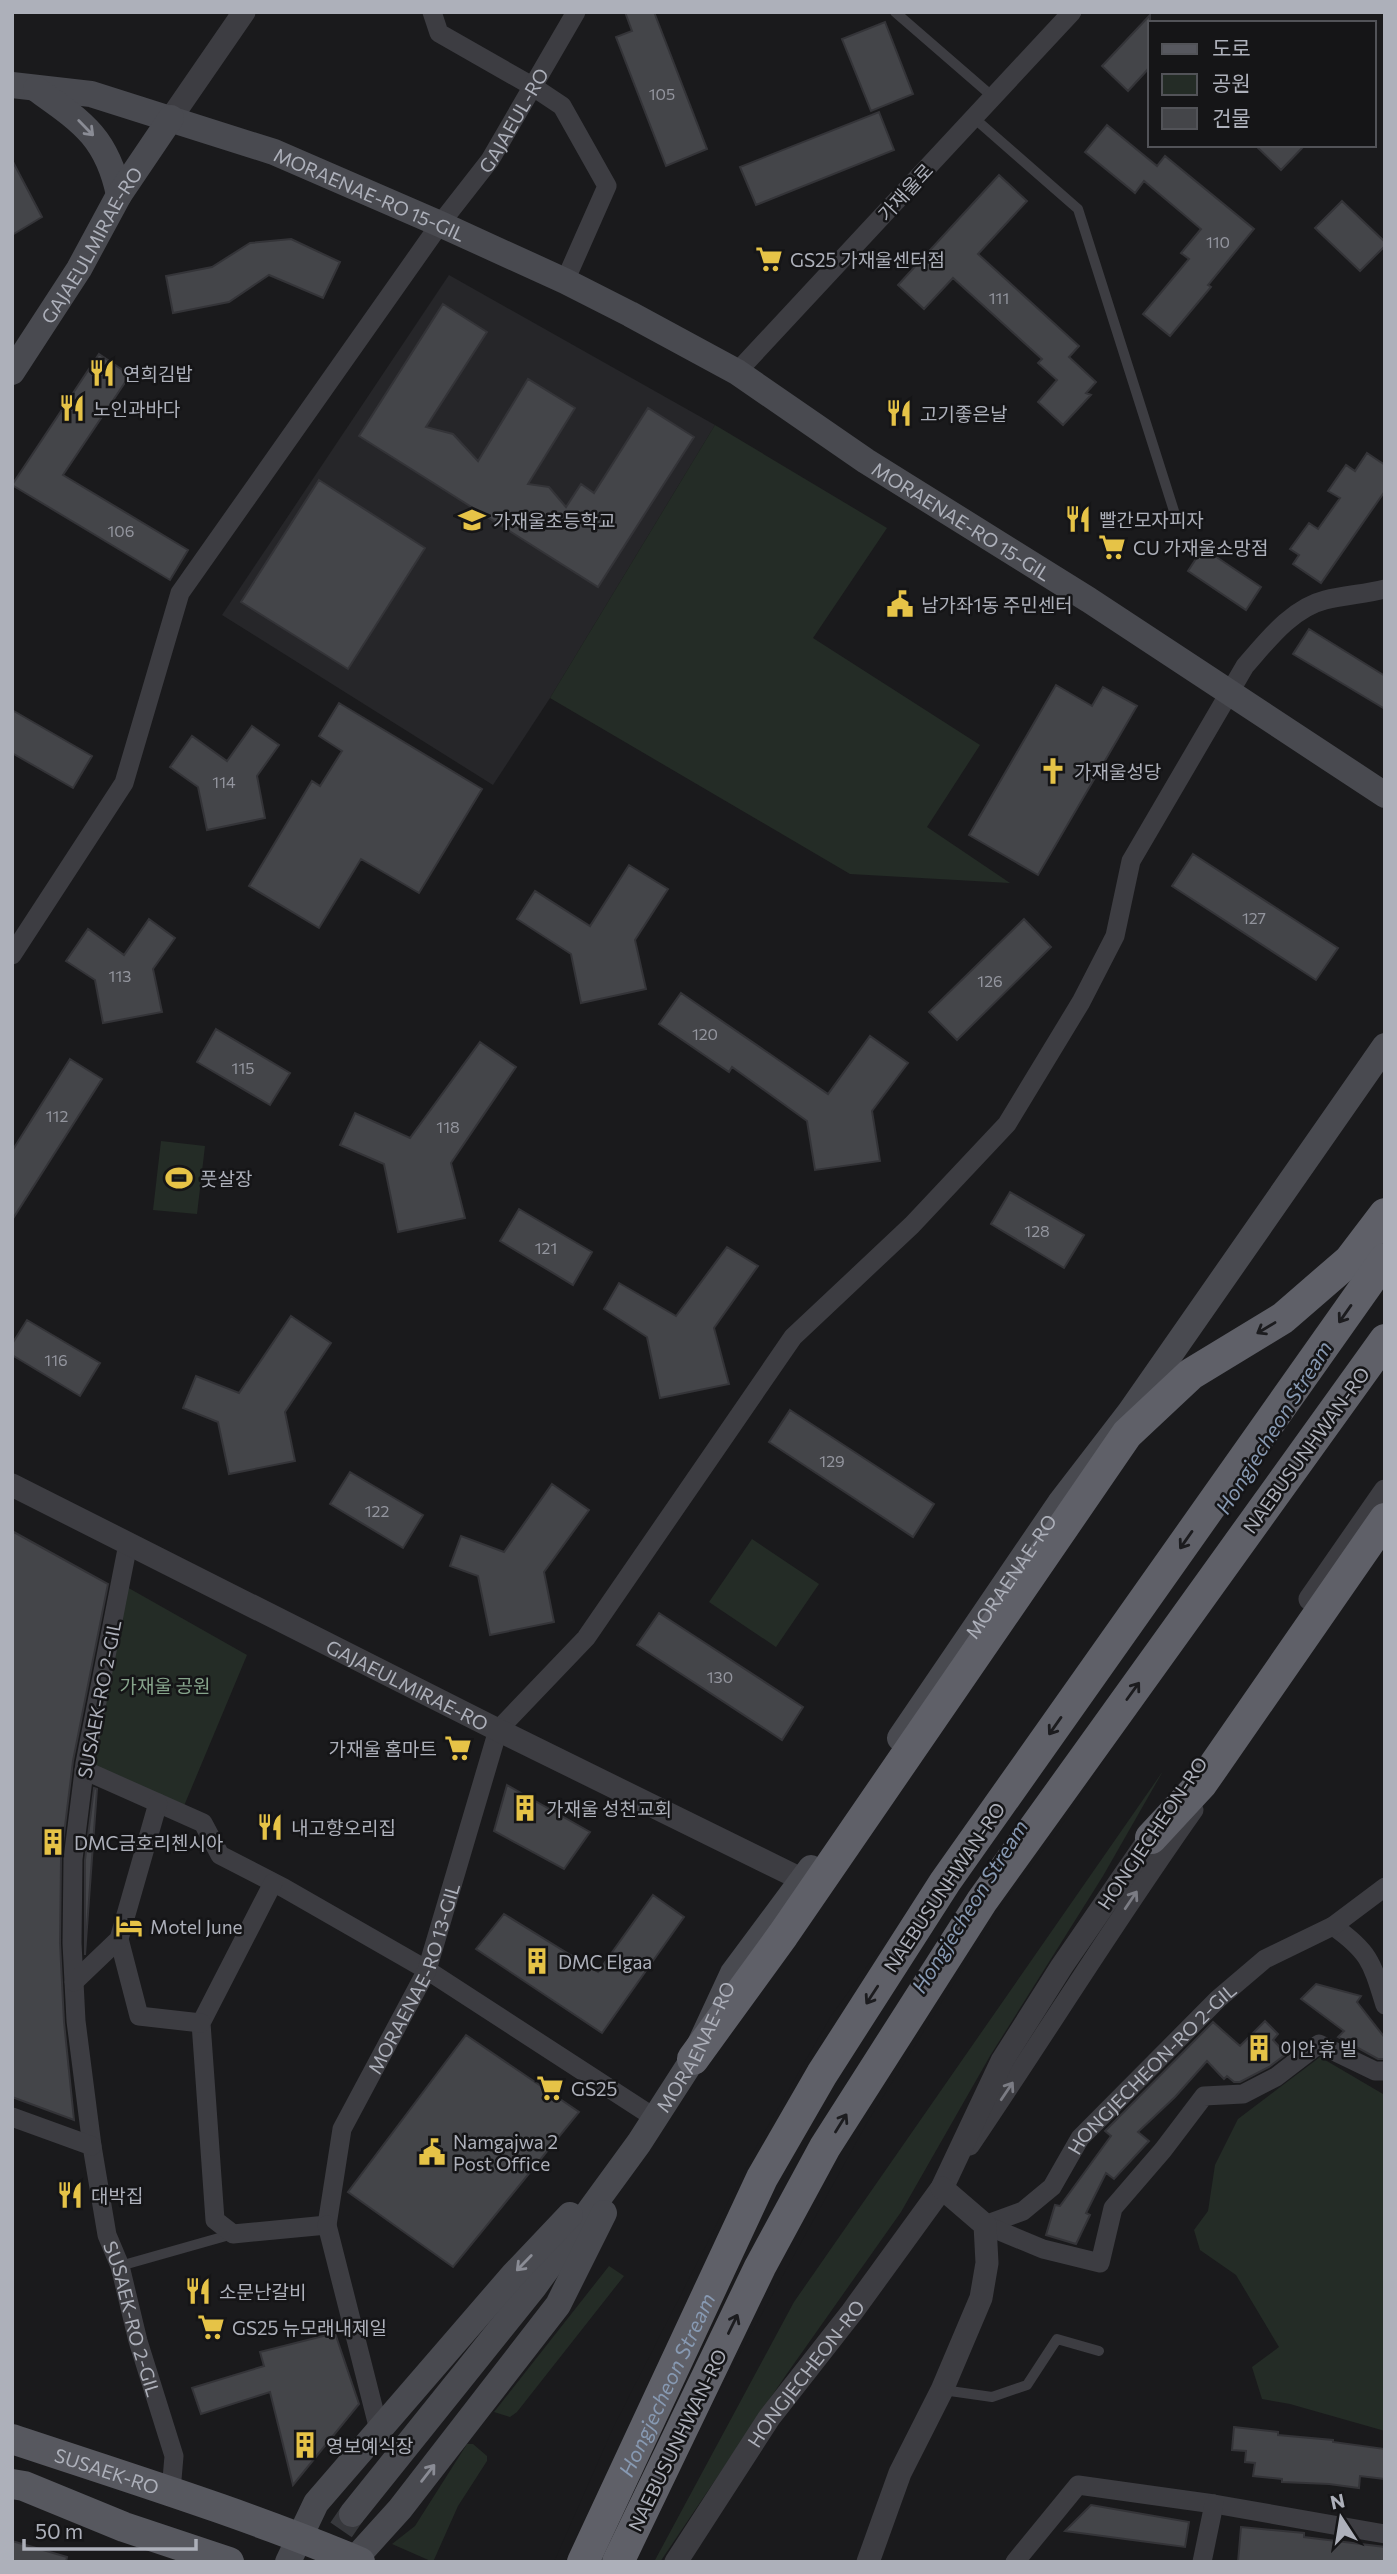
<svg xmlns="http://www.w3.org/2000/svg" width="1397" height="2574" viewBox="0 0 1397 2574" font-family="Commissioner,'Noto Sans KR',sans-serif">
  <rect width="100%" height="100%" fill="#1a1a1c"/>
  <path fill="#262629" d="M449 275 715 425 550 698 493 785 222 615Z"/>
  <path fill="#242c26" d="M715 425 887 528 813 638 980 745 927 827 1010 883 850 874 550 698Z
    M161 1141 205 1146 197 1214 153 1210Z
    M752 1539 819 1584 776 1647 709 1602Z
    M118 1582 247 1655 181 1813 85 1763Z
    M1163 1771 1103 1876 990 2056 901 2212 786 2375 660 2562H654L794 2302Z
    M1320 2057 1383 2094 1385 2098V2431L1290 2404 1262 2399 1252 2367 1279 2347 1236 2275 1200 2250 1194 2230 1208 2211 1215 2165 1238 2119Z
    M609 2266 624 2276 517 2412 510 2417 494 2412Z
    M467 2444H473L487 2456V2461L458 2506 433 2562 392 2544 415 2526Z"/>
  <path fill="#1a1a1c" d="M1385 1217V1345L1196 1618 1059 1829 1002 1905 868 2121 625 2562H554L613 2428 755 2149 831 2016 1148 1579 1260 1406 1384 1225Z"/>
  <path fill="#444549" stroke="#343438" stroke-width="2" d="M625 12H654L707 149 666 166 616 37 632 31Z
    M1150 15V67L1128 91 1102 66Z
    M885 22 913 94 871 111 842 39Z
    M879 112 894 150 756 205 740 167Z
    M1107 125 1157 166 1165 156 1254 229 1208 285 1211 287 1170 336 1143 314 1189 259 1181 253 1201 229 1144 181 1135 193 1085 152Z
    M1255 145H1305L1281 170Z
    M12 160 42 217 12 235Z
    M999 175 1027 201 978 254 1079 346 1069 357 1096 382 1086 393 1091 395 1063 425 1038 402 1057 380 1038 363 1042 359 953 278 924 309 898 285Z
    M1342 201 1385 242V246L1360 271 1315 228Z
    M291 239 340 262 323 298 269 275 229 302 173 313 166 276 212 267 250 243Z
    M443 304 487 332 426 427 453 434 478 461 528 379 575 408 528 484 549 487 566 507 581 484 594 493 648 408 694 437 598 587 359 436Z
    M99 354 130 375 63 475 188 550 170 580 12 485Z
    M1367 453 1385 465V491L1321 583 1293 564 1299 555 1290 549 1309 523 1318 529 1340 498 1328 491 1346 465 1355 471Z
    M319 480 425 548 348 669 241 602Z
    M1203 548 1261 587 1246 610 1188 571Z
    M1309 629 1385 676V709L1293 654Z
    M1056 685 1092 706 1103 687 1137 706 1038 875 969 835Z
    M339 703 482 789 419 893 361 859 319 928 249 886 312 781 320 786 342 751 319 736Z
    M12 710 92 756 73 788 12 753Z
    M252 726 279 745 257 776 265 818 207 830 198 787 170 767 192 736 227 761Z
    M1193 854 1338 948 1316 980 1172 886Z
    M629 865 668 889 635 940 646 989 581 1003 571 954 517 919 535 891 590 926Z
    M149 919 175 938 153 969 162 1012 103 1023 95 980 66 961 88 929 124 955Z
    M1024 919 1051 947 957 1040 929 1012Z
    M681 993 828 1094 870 1036 908 1063 872 1111 880 1161 815 1170 807 1121 732 1067 729 1072 659 1024Z
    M216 1029 290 1073 270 1105 197 1062Z
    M480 1042 516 1067 451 1163 465 1218 398 1232 384 1164 340 1145 355 1113 410 1138Z
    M70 1059 102 1079 12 1220V1151Z
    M1010 1192 1084 1235 1064 1268 991 1224Z
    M519 1209 592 1252 573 1285 500 1241Z
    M727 1247 758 1266 714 1328 729 1384 660 1398 647 1337 604 1309 619 1283 676 1316Z
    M291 1316 331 1343 285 1412 295 1461 229 1474 218 1422 183 1408 196 1376 239 1393Z
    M27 1320 100 1363 80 1396 12 1355V1344Z
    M790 1410 934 1504 913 1537 769 1442Z
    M350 1472 423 1515 403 1548 330 1504Z
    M552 1484 589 1510 544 1572 554 1622 490 1635 478 1576 450 1566 461 1536 504 1552Z
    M12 1531 108 1584 73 1761 61 1859 60 1943 64 2022 74 2120 12 2097Z
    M659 1613 803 1707 782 1740 637 1645Z
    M507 1785 590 1832 564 1869 494 1831Z
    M94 1788 97 1789 85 1955V1860Z
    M653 1895 684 1917 602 2033 476 1949 504 1914 598 1972Z
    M1316 1984 1361 1996 1357 2002 1385 2038V2059H1378L1338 2037 1344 2031 1301 1999Z
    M1265 2021 1278 2034 1273 2040 1286 2054 1269 2067 1240 2082H1234L1227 2076 1224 2079 1207 2061 1175 2097 1138 2132 1149 2141 1114 2179 1106 2173 1086 2213 1090 2215 1076 2244 1046 2235 1055 2205 1060 2206 1111 2136 1105 2131 1213 2022 1240 2046Z
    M466 2035 579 2112 453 2267 348 2192Z
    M335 2333 359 2404 293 2485 270 2392 201 2414 192 2388 264 2366 260 2352Z
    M1234 2427 1278 2432V2435L1333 2440V2442L1385 2449V2479L1360 2476 1359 2488 1329 2484 1282 2482V2479L1253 2476 1255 2463 1245 2462 1246 2451 1232 2450Z
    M1091 2505 1189 2522 1185 2547 1065 2531Z
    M1241 2527 1304 2533V2537L1385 2547V2562H1238Z
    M12 2541 67 2557 66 2562H12Z"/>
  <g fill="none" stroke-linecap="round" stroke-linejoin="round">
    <path stroke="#37383c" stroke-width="26" stroke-dasharray="26 13" stroke-linecap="butt" d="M319 2562 352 2514"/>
    <path stroke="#3d3d42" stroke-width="10" d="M895 12 993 97
      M974 118 1078 209 1174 511
      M120 2266 233 2234
      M943 2390 992 2397 1027 2385 1057 2339 1099 2351"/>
    <g stroke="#3d3d42" stroke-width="19">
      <path d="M432 12 439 33 532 86 562 106 607 186 565 281"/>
      <path d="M737 372 1072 12"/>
      <path id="s1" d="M12 955 124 783 180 593 440 224 490 160 576 12"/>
      <path id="s2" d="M128 1544 85 1763 73 1859 72 1943 76 2021 92 2146 107 2235 120 2266 138 2341 174 2456 171 2491"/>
      <path d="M84 1770 203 1823 220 1855 284 1888 427 1970 655 2118"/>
      <path id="s3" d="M273 1883 201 2023 215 2220 233 2234 327 2225 342 2129 427 1970 498 1730 586 1638 793 1337 912 1225 1007 1124 1081 1002 1115 936 1131 861 1245 666C1267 641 1292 608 1325 600 1345 595 1365 594 1385 589"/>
      <path d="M1333 1926C1370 1952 1372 1963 1385 2005"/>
      <path d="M119 1939 139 2016 201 2023"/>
      <path d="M74 1982 119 1939 158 1803"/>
      <path d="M12 2117 92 2146"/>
      <path d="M970 2146C1045 2035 1116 1920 1194 1810"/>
      <path d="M327 2225 379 2430"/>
      <path id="s4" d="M985 2225 1023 2211 1052 2187 1080 2138 1218 1999 1265 1959 1333 1926 1385 1887"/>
      <path d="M985 2225 1043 2249 1100 2263 1113 2208 1163 2150 1204 2096 1243 2094 1276 2077 1319 2044 1375 2071H1385"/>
      <path d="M1015 2562 1078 2485 1214 2504 1385 2534"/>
      <path d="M1202 2562 1214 2504"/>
    </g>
    <g stroke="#3d3d42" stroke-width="23">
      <path d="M171 118 244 12"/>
      <path id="s5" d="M12 1485 498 1730 803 1880"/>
      <path d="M1310 1599 1385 1491"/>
      <path id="s6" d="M676 2562 769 2418 852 2312 942 2188 1002 2061 1062 1966 1159 1825"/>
      <path d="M868 2562 900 2473 942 2390 981 2298 987 2263 985 2225 942 2188"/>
    </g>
    <g stroke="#494a50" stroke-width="26">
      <path id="s7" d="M12 85 91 94 274 152 440 224 565 281 630 314 737 372 866 461 1089 600 1385 795"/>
      <path d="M36 89C81 121 107 137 119 195"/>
      <path id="s8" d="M12 372 79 269 119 195 171 118"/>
      <path id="s9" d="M900 1738 1060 1503 1130 1412 1385 1046"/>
      <path id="s10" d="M352 2514 534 2287 639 2143 693 2059 733 1973 811 1868"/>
      <path d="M288 2562 316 2503 513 2275 570 2215"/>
      <path d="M352 2562 400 2509 558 2305 604 2213"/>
    </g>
    <g stroke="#57585f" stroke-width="30">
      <path id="s11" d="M12 2439C129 2478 246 2514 360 2562"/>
      <path d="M12 2484 24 2486 124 2527 229 2562"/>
    </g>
    <g stroke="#5f6068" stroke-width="32">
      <path d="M1151 1838 1202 1783 1385 1519"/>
      <path d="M693 2059 783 1935 1127 1434 1191 1374 1283 1318 1350 1260 1385 1214"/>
      <path id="s12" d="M583 2562 762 2178 822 2074 945 1882 1385 1259"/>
      <path d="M618 2562 760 2267 825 2147 982 1901 1385 1340"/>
    </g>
  </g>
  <defs><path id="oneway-shaft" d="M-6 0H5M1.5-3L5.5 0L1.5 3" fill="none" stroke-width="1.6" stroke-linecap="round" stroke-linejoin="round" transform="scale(1.75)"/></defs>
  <g stroke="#8a8c95">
    <use href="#oneway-shaft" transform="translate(86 128) rotate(46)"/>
    <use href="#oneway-shaft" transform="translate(524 2263) rotate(134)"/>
    <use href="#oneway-shaft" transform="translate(428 2473) rotate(-52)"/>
  </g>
  <g stroke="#1c1c1f">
    <use href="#oneway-shaft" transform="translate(1345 1314) rotate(125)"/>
    <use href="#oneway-shaft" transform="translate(1266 1328) rotate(149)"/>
    <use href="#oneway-shaft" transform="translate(1186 1540) rotate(125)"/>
    <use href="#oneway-shaft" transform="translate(1133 1691) rotate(-54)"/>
    <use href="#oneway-shaft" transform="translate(1055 1726) rotate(125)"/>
    <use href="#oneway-shaft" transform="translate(872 1995) rotate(123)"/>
    <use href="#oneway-shaft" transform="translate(841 2123) rotate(-58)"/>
    <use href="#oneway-shaft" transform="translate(733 2324) rotate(-64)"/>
  </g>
  <g stroke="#7b7c84">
    <use href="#oneway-shaft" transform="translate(1131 1900) rotate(-56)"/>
    <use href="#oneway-shaft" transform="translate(1007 2091) rotate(-56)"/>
  </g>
  <defs>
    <symbol id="supermarket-bare" viewBox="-9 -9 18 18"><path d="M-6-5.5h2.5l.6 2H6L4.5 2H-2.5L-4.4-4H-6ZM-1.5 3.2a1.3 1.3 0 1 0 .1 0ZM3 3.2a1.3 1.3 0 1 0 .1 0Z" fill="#e6c347" stroke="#151517" stroke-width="2.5" paint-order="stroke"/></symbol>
    <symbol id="restaurant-bare" viewBox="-9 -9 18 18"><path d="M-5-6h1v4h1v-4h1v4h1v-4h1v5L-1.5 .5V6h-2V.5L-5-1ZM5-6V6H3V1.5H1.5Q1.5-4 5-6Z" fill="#e6c347" stroke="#151517" stroke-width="2.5" paint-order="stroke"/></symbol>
    <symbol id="school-bare" viewBox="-9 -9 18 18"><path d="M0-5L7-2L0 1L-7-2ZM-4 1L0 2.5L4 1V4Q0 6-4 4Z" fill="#e6c347" stroke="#151517" stroke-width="2.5" paint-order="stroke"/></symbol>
    <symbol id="civic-bare" viewBox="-9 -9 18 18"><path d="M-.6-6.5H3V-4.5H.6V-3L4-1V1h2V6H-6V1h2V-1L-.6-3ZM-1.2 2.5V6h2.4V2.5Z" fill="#e6c347" stroke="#151517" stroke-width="2.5" paint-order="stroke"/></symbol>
    <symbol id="church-bare" viewBox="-9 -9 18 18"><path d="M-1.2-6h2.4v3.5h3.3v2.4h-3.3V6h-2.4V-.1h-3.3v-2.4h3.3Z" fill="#e6c347" stroke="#151517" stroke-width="2.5" paint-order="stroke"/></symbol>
    <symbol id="stadium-bare" viewBox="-9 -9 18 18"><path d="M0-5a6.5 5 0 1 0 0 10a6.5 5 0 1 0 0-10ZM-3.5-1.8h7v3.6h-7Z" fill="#e6c347" stroke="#151517" stroke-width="2.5" paint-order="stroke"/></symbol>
    <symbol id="building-bare" viewBox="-9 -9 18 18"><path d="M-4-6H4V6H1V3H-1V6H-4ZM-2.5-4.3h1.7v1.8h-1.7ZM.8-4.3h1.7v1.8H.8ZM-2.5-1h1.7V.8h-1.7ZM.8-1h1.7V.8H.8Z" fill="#e6c347" stroke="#151517" stroke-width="2.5" paint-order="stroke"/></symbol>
    <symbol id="hotel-bare" viewBox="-9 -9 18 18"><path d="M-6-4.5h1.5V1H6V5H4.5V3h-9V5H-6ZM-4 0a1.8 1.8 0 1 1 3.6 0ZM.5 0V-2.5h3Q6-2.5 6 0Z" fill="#e6c347" stroke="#151517" stroke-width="2.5" paint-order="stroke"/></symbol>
  </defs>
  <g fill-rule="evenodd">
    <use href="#supermarket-bare" x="750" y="240" width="38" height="38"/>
    <use href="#restaurant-bare" x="83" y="354" width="38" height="38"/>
    <use href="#restaurant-bare" x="53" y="389" width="38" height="38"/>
    <use href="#restaurant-bare" x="880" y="394" width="38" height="38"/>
    <use href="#restaurant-bare" x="1059" y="500" width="38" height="38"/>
    <use href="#school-bare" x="453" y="501" width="38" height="38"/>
    <use href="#supermarket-bare" x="1093" y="528" width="38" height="38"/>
    <use href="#civic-bare" x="881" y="585" width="38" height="38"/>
    <use href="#church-bare" x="1034" y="752" width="38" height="38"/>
    <use href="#stadium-bare" x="160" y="1159" width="38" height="38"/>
    <use href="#supermarket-bare" x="439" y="1729" width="38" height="38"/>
    <use href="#building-bare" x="506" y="1789" width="38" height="38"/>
    <use href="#restaurant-bare" x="251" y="1808" width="38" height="38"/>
    <use href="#building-bare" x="34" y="1823" width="38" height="38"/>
    <use href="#hotel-bare" x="110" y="1907" width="38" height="38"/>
    <use href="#building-bare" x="518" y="1942" width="38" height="38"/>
    <use href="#building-bare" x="1240" y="2029" width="38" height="38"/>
    <use href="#supermarket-bare" x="531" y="2069" width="38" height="38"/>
    <use href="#civic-bare" x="413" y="2133" width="38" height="38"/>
    <use href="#restaurant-bare" x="51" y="2176" width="38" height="38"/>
    <use href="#restaurant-bare" x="179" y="2272" width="38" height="38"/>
    <use href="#supermarket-bare" x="192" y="2308" width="38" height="38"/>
    <use href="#building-bare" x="286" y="2426" width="38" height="38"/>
  </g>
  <g text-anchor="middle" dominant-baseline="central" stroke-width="5" stroke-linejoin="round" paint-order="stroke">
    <g font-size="16" fill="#93959e">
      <text x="662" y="93">105</text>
      <text x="1218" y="241">110</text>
      <text x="999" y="297">111</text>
      <text x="121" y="530">106</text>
      <text x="224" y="781">114</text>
      <text x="1254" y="917">127</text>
      <text x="120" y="975">113</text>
      <text x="990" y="980">126</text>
      <text x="705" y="1033">120</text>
      <text x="243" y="1067">115</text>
      <text x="57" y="1115">112</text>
      <text x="448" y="1126">118</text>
      <text x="1037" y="1230">128</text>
      <text x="546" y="1247">121</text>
      <text x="56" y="1359">116</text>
      <text x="832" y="1460">129</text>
      <text x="377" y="1510">122</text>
      <text x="720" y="1676">130</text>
    </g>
    <g font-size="19" fill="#adb0ba" stroke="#151517">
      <text stroke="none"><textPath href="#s1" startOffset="982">GAJAEUL-RO</textPath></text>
      <text transform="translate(905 192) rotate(-47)">가재울로</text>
      <text stroke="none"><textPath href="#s7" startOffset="376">MORAENAE-RO 15-GIL</textPath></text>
      <text stroke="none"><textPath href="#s8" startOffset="150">GAJAEULMIRAE-RO</textPath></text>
      <text stroke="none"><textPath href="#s7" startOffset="1054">MORAENAE-RO 15-GIL</textPath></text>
      <text transform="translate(1306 1450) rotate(-54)">NAEBUSUNHWAN-RO</text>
      <text stroke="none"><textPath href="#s9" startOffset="196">MORAENAE-RO</textPath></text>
      <text stroke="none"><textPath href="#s5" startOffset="443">GAJAEULMIRAE-RO</textPath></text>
      <text transform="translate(99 1699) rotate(-79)">SUSAEK-RO 2-GIL</text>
      <text transform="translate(1152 1833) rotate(-56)">HONGJECHEON-RO</text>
      <text transform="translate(944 1887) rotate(-56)">NAEBUSUNHWAN-RO</text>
      <text stroke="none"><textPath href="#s3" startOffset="737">MORAENAE-RO 13-GIL</textPath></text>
      <text stroke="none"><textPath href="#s10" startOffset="581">MORAENAE-RO</textPath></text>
      <text stroke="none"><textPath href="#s4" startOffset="234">HONGJECHEON-RO 2-GIL</textPath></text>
      <text stroke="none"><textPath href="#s2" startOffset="786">SUSAEK-RO 2-GIL</textPath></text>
      <text stroke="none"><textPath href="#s6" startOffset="229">HONGJECHEON-RO</textPath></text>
      <text transform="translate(677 2440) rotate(-64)">NAEBUSUNHWAN-RO</text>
      <text stroke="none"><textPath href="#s11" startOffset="100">SUSAEK-RO</textPath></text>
    </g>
    <g font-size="19" fill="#adb0ba" stroke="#151517" text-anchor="start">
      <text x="790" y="259">GS25 가재울센터점</text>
      <text x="123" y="373">연희김밥</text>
      <text x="93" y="408">노인과바다</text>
      <text x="920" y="413">고기좋은날</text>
      <text x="1099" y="519">빨간모자피자</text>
      <text x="493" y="520">가재울초등학교</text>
      <text x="1133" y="547">CU 가재울소망점</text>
      <text x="921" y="604">남가좌1동 주민센터</text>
      <text x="1074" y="771">가재울성당</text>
      <text x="200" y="1178">풋살장</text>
      <text x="437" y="1748" text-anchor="end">가재울 홈마트</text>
      <text x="546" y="1808">가재울 성천교회</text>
      <text x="291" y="1827">내고향오리집</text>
      <text x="74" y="1842">DMC금호리첸시아</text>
      <text x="150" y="1926">Motel June</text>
      <text x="558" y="1961">DMC Elgaa</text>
      <text x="1280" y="2048">이안 휴 빌</text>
      <text x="571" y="2088">GS25</text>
      <text x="453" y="2141">Namgajwa 2<tspan x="453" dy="22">Post Office</tspan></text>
      <text x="91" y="2195">대박집</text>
      <text x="219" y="2291">소문난갈비</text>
      <text x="232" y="2327">GS25 뉴모래내제일</text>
      <text x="326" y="2445">영보예식장</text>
    </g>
    <g font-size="19" fill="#86a48b" stroke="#151517">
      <text x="165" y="1685">가재울 공원</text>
    </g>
    <g font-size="21" font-style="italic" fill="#8799b2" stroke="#151517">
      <text transform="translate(1273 1427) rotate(-58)">Hongjecheon Stream</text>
      <text transform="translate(969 1906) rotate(-58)">Hongjecheon Stream</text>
      <text stroke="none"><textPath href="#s12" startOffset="196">Hongjecheon Stream</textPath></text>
    </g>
  </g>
  <rect width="1397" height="2574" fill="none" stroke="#adb0ba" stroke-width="28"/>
  <rect x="1148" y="21" width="228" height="126" fill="#151517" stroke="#525358" stroke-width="2"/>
  <rect x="1162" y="44" width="35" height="10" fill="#57585f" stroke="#525358" stroke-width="2"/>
  <text x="1212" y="56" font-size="21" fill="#adb0ba">도로</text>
  <rect x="1162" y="74" width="35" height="21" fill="#242c26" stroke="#525358" stroke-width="2"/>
  <text x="1212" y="91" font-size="21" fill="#adb0ba">공원</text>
  <rect x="1162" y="108" width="35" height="21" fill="#444549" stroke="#525358" stroke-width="2"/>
  <text x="1212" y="126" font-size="21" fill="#adb0ba">건물</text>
  <g transform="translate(1341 2518) rotate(348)" stroke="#151517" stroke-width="5" paint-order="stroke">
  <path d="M0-5L12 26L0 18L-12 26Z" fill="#adb0ba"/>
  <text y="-10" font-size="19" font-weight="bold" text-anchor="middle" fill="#adb0ba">N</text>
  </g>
  <path d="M24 2539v10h172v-10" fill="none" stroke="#adb0ba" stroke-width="3.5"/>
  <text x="35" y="2539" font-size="21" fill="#adb0ba" stroke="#151517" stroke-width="5" paint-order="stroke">50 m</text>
</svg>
